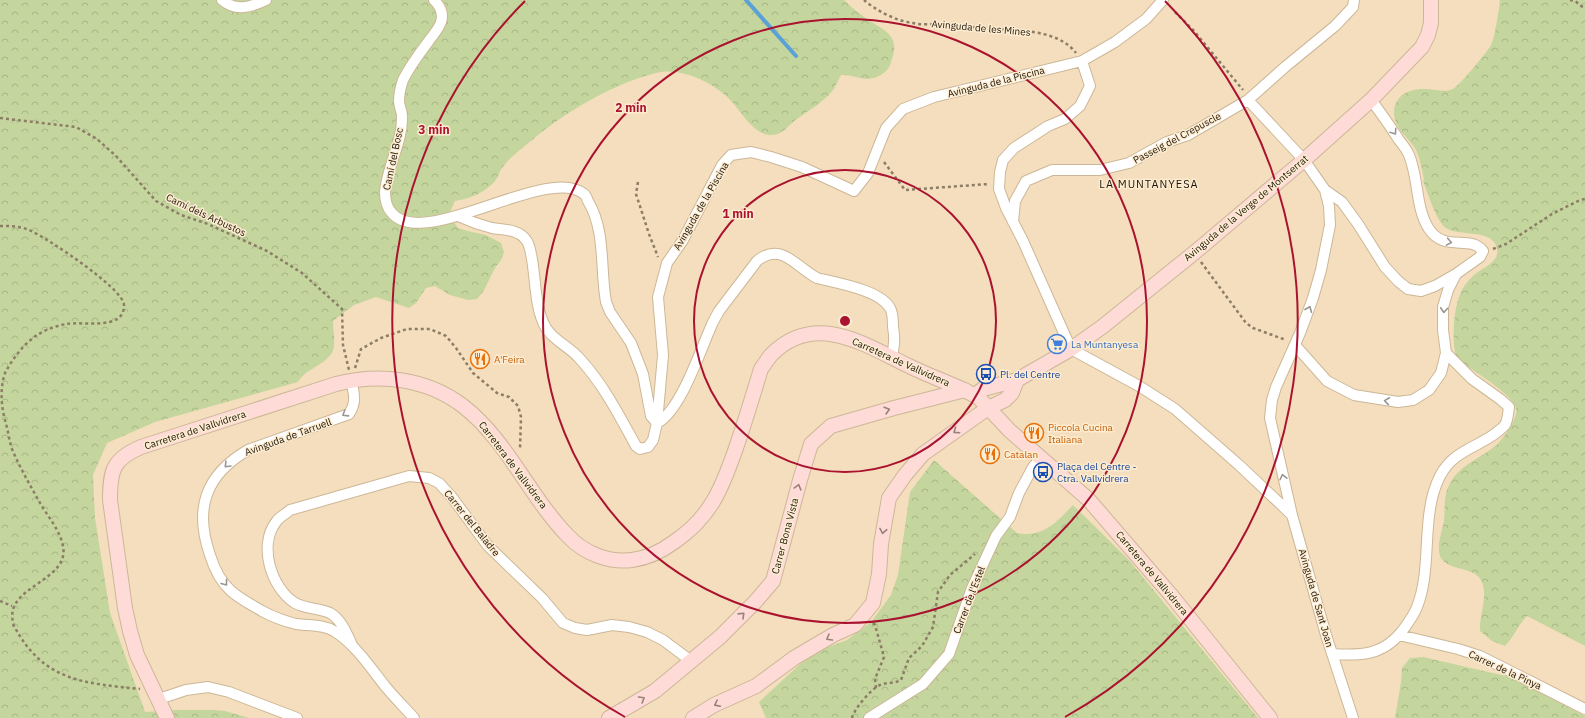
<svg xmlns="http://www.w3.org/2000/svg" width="1585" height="718" viewBox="0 0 1585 718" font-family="'IBM Plex Sans',sans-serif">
  <defs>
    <pattern id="forest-crowns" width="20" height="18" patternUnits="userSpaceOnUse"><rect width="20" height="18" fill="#c4d69d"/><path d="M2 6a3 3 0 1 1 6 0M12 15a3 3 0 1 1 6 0" fill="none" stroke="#a8b786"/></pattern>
  </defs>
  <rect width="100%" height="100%" fill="#f4debd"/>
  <path fill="url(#forest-crowns)" d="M0 0H844C851 7 860 14 868 20 886 31 901 36 891 62 889 70 883 75 874 78 863 81 852 74 841 75 838 80 836 86 833 90 824 102 809 110 797 119 789 124 783 135 772 135 752 136 739 106 725 95 709 81 682 69 661 72 619 80 563 113 531 141 522 148 508 159 502 168 499 172 498 178 495 181 483 194 471 198 455 201L449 214 458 228 468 231 486 235 501 243 504 252 501 260 495 268 483 292 477 299 468 300 450 295 435 286 426 288 416 303 409 308 376 297 354 305 333 321C333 329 335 338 334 346 333 363 305 368 298 382L155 422 107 443 93 475 95 518 110 613 145 712 176 710H214L225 711 249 718H0Z
    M1500 0H1585V646L1527 616C1518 625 1514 637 1505 646L1492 641 1480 631C1479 615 1489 595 1481 580 1473 565 1440 572 1439 551 1438 541 1442 531 1444 521 1445 512 1444 502 1446 494 1447 489 1449 484 1452 480 1462 464 1481 458 1495 446 1502 441 1519 417 1516 408 1511 393 1471 369 1457 360 1451 343 1453 304 1463 288 1467 282 1472 276 1478 272 1486 266 1500 261 1497 248 1492 228 1459 237 1446 228 1436 221 1428 193 1423 181L1424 179C1422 170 1420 158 1416 150 1409 138 1394 128 1394 113 1394 95 1410 88 1426 89 1435 89 1444 93 1453 89 1459 86 1488 51 1491 45 1495 37 1499 10 1500 0Z
    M934 460 1017 533C1043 538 1057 522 1073 505L1129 560 1258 718H766L759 702 799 665 820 650 847 640 872 621 891 595 898 575 910 492Z
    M1423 657 1510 677 1585 716V718H1395L1401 682 1402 668 1410 658Z"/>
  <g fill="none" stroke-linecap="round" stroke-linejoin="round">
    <path stroke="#5aa1d7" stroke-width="4" d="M746 0 796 56"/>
    <defs>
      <path id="street" d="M222 0C236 12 251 7 266 0
        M434 0C440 6 444 13 441 22 439 29 432 36 428 42 419 54 410 66 403 80 401 86 399 94 399 101 399 106 402 111 402 116 403 142 387 166 385 192 385 200 386 206 391 212 422 253 548 163 584 194 586 195 587 199 588 201 606 231 600 269 606 302L610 312 631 343 643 374 651 416 657 423
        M1082 61 1090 86 1080 106 1065 119 1048 126 1014 148 1003 160 1000 172 999 189 1006 208 1023 241 1071 349 1139 386 1175 409 1239 465 1292 515
        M1248 100 1304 160 1325 190 1342 202 1358 224 1385 267 1398 281 1408 289 1421 291 1435 286 1456 274 1480 257 1483 251C1470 234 1445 253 1429 229 1415 207 1419 179 1409 155 1407 150 1403 145 1399 140 1390 126 1381 113 1371 100
        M1325 190 1329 206 1330 225 1321 270 1313 298 1300 333 1276 387 1272 400 1270 418 1292 515 1326 635 1353 718
        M458 216C469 221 480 225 492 228 503 230 519 229 526 240 529 243 530 249 531 254 536 276 534 308 546 328 554 341 570 347 580 359 603 384 619 415 636 446L640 449 648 447 653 440 657 423 663 355 658 297 667 263 683 240 722 165 731 155 751 152 771 157 802 167 854 191 868 173 886 128 903 109 934 97 1082 61 1115 42 1146 19 1163 0
        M1013 222 1015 201 1026 181 1052 170H1100L1129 163 1167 142 1188 135 1248 100 1285 67 1335 26 1353 7 1354 0
        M1295 345 1327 381 1354 395 1398 402 1413 400 1429 390 1441 373 1446 353 1443 330V307L1448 290 1456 274
        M351 380C354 393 357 402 349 414L248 450C205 475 194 509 210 555 214 568 221 582 231 591 240 599 252 605 262 611 273 617 284 621 296 624 309 626 322 624 334 631 355 644 370 667 385 686 394 697 404 707 414 718
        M657 423C681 411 701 348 713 322L719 311 757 261C781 241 796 267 817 278 837 283 880 290 890 308 893 313 893 321 893 327 895 338 895 347 891 357
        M1399 635 1458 649 1480 656 1585 709
        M352 645C347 634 341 619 330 613 319 608 306 609 295 603 271 588 258 545 276 522 279 517 286 514 290 510L409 476 429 478 439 483 451 496 488 546 542 598 563 623 575 628 587 630 612 625 629 627 647 632 663 640 691 661
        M1332 654C1362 656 1384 655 1403 630 1408 623 1414 615 1417 607 1433 567 1420 515 1440 476 1453 451 1476 448 1496 433 1499 430 1503 428 1505 425 1508 420 1508 413 1509 407L1500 399 1472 379 1446 353
        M159 699 186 690 208 687 229 692 297 718
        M869 718 923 684 949 654 972 588 996 536 1010 517 1019 493 1033 467 1041 458"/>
      <path id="secondary" d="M975 395 983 389 1017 380 1071 349 1102 327 1194 253 1304 160 1371 100 1422 47 1428 35 1431 23V0
        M167 718 137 655 130 631 125 608 110 500C110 470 113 459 141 447L336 384C380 373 426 378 463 406 507 440 529 496 568 536 584 553 608 563 632 560 647 558 662 551 674 542 711 517 722 488 736 448 745 422 753 395 761 369 765 364 768 358 772 354 816 311 865 345 909 366 929 376 950 383 970 393L979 398 1010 431 1088 499 1171 595 1270 718
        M609 718 655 691 720 637 755 602 773 581 800 480 811 444 831 426 894 408 965 390
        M693 718 714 705 756 686 794 658 833 635 855 625 873 603 879 574 881 544 889 498 905 475 923 454 988 408 1005 400 1012 393 1017 380"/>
    </defs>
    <use href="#street" stroke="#ccb797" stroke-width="12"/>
    <use href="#secondary" stroke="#ccb797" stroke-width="16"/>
    <path stroke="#8c7d66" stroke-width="2.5" stroke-dasharray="3 3" stroke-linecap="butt" d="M864 0C877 11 896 21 913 23 921 25 930 24 938 24 954 25 970 27 987 28 1014 31 1057 28 1076 53
      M1570 0 1575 1 1585 9
      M1175 12 1194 31 1243 90
      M0 118 76 127 97 139 116 156 156 201 181 215 208 224 267 251 302 273 342 309 343 345 349 370
      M884 162 905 190 989 184
      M638 182 636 194 649 234 658 257
      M0 226C10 226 20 226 29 230 46 237 124 289 124 305 125 331 83 321 67 324 58 325 47 329 39 334 25 342 13 358 5 373 0 388 1 405 5 420 8 430 9 440 12 449 20 468 30 485 40 503 47 515 58 528 62 542 75 583 0 584 14 626 44 682 84 683 140 689
      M1493 249 1506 244 1552 214 1580 200 1585 199
      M1201 262 1246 323 1253 328 1286 340
      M355 368 361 349 381 338 407 329H430L446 336 456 348 473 373 497 393 509 397 518 406 521 417 520 449
      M0 601 12 606
      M873 623 875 625 884 657 875 679 876 688
      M852 718C854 709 871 689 880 685 887 682 894 684 901 680L909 658 922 646 933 627 938 592 950 575 975 554"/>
    <use href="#street" stroke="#fff" stroke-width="10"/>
    <use href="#secondary" stroke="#fedbd7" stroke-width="14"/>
  </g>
  <defs><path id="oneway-chevron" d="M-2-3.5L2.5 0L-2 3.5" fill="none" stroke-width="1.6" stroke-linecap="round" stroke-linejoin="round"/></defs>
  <g stroke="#999690">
    <use href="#oneway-chevron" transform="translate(1394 132) rotate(56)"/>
    <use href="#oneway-chevron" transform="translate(1449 242) rotate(10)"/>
    <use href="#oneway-chevron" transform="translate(1309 309) rotate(-68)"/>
    <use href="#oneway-chevron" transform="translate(1444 310) rotate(94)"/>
    <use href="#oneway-chevron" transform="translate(1387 401) rotate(-172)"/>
    <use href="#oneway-chevron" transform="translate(345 414) rotate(148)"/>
    <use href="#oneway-chevron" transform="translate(227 465) rotate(135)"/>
    <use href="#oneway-chevron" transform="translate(1283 477) rotate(-103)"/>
    <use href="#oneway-chevron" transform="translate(225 583) rotate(52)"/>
  </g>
  <g stroke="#98827a">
    <use href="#oneway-chevron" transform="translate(887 410) rotate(-16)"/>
    <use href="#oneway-chevron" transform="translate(956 431) rotate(146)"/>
    <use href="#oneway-chevron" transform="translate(798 487) rotate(-75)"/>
    <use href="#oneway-chevron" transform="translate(883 531) rotate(100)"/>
    <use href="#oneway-chevron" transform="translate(742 615) rotate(-44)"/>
    <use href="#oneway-chevron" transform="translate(829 638) rotate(150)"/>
    <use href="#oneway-chevron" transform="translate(642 699) rotate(-31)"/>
    <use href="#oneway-chevron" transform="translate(717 704) rotate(153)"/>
  </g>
  <g fill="none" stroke="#aa132f" stroke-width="2">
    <circle cx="845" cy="321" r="151"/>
    <circle cx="845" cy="321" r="302"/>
    <path d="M625 717A453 453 0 0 1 525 1M1165 1A453 453 0 0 1 1065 717"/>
  </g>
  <defs>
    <symbol id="supermarket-ring" viewBox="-11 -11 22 22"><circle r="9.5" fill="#feecd1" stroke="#3f7fe0" stroke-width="1.5"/><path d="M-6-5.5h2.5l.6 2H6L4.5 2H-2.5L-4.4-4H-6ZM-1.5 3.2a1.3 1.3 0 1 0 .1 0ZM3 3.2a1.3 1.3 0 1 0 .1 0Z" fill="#3f7fe0"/></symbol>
    <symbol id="restaurant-ring" viewBox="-11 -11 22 22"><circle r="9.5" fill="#feecd1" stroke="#e8710a" stroke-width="1.5"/><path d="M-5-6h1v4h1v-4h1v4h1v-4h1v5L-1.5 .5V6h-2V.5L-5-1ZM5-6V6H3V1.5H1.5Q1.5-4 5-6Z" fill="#e8710a"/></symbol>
    <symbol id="bus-ring" viewBox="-11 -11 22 22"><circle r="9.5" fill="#feecd1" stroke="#1a4fb4" stroke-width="1.5"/><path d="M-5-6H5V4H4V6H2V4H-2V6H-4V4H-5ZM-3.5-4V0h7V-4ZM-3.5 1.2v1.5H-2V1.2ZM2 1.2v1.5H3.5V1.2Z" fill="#1a4fb4"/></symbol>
  </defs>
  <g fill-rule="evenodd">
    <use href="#supermarket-ring" x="1046" y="333" width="22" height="22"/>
    <use href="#restaurant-ring" x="469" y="348" width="22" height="22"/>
    <use href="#bus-ring" x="975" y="363" width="22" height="22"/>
    <use href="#restaurant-ring" x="1023" y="422" width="22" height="22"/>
    <use href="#restaurant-ring" x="979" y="443" width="22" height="22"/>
    <use href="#bus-ring" x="1032" y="461" width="22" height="22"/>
  </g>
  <g text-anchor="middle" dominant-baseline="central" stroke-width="3" stroke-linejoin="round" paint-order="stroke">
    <g font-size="10" fill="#1c1509" stroke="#feecd1">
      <text transform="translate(981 28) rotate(5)">Avinguda de les Mines</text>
      <text transform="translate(996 82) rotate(-14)">Avinguda de la Piscina</text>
      <text transform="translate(1177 138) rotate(-28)">Passeig del Crepuscle</text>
      <text transform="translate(393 159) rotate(-78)">Camí del Bosc</text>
      <text transform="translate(701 206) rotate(-60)">Avinguda de la Piscina</text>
      <text transform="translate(1246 208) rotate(-40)">Avinguda de la Verge de Montserrat</text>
      <text transform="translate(206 215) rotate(25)">Camí dels Arbustos</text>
      <text transform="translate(901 362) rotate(24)">Carretera de Vallvidrera</text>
      <text transform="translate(195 430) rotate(-18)">Carretera de Vallvidrera</text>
      <text transform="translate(288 437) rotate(-20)">Avinguda de Tarruell</text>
      <text transform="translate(513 465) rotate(53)">Carretera de Vallvidrera</text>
      <text transform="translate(472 523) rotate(51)">Carrer del Baladre</text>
      <text transform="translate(785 536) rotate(-75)">Carrer Bona Vista</text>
      <text transform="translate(1152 573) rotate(50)">Carretera de Vallvidrera</text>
      <text transform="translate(1316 598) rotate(74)">Avinguda de Sant Joan</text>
      <text transform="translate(969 600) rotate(-69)">Carrer de l'Estel</text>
      <text transform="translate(1505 670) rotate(25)">Carrer de la Pinya</text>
    </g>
    <g font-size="10" fill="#366cbe" stroke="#feecd1" text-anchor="start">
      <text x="1071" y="344">La Muntanyesa</text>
    </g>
    <g font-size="10" fill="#c56008" stroke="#feecd1" text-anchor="start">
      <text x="494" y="359">A'Feira</text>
      <text x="1048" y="427">Piccola Cucina<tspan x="1048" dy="12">Italiana</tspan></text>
      <text x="1004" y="454">Catalan</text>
    </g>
    <g font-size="10" fill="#164399" stroke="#feecd1" text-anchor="start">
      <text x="1000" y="374">Pl. del Centre</text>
      <text x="1057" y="466">Plaça del Centre -<tspan x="1057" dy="12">Ctra. Vallvidrera</tspan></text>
    </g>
    <g font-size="11" letter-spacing="1" fill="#1c1509" stroke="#feecd1">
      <text x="1149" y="184">LA MUNTANYESA</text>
    </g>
  </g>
  <circle cx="845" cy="321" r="6" fill="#aa132f" stroke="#feecd1" stroke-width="2"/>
  <g font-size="12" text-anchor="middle" font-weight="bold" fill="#aa132f" stroke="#feecd1" stroke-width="3" stroke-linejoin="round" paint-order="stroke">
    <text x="631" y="112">2 min</text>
    <text x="434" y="134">3 min</text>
    <text x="738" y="218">1 min</text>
  </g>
</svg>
